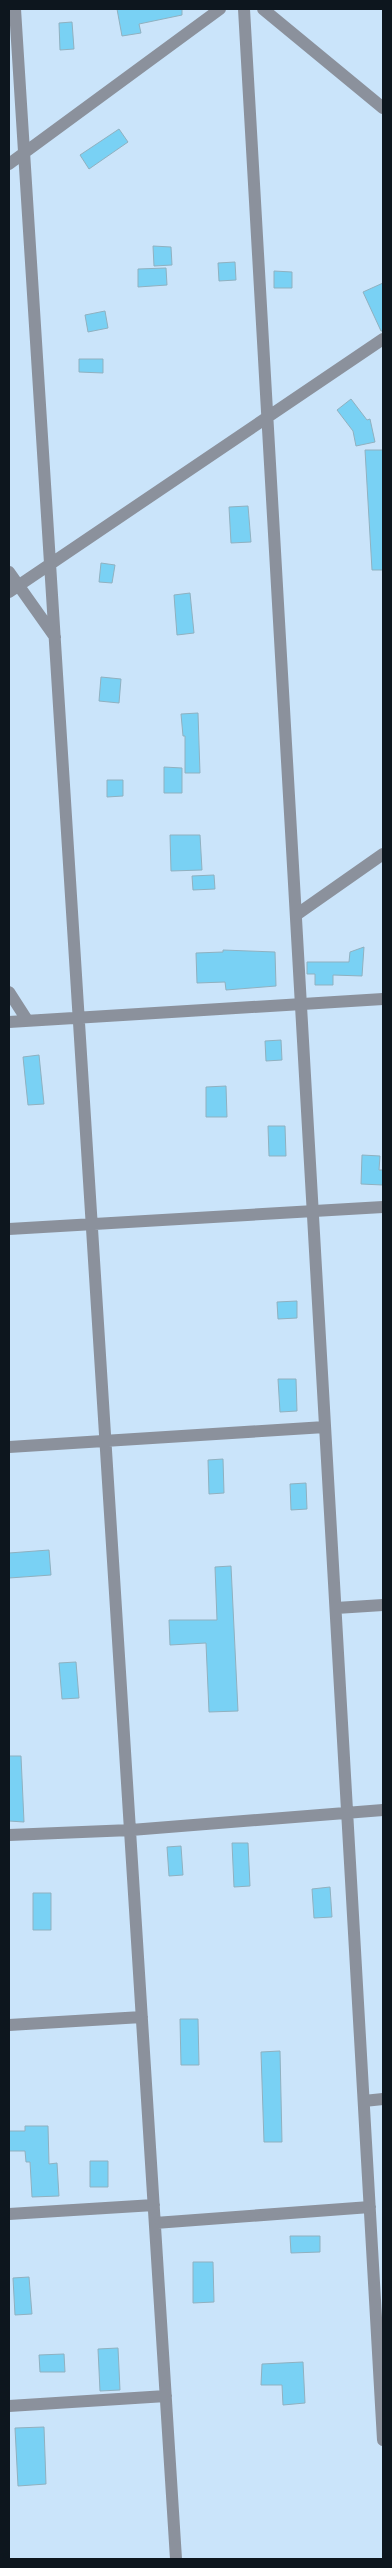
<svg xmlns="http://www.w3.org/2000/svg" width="392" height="2568" viewBox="0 0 392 2568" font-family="Poppins,sans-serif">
  <rect width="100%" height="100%" fill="#cae4fa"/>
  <path fill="#79d1f4" stroke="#90b1c0" d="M117 9H182V15L139 24 141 33 122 36Z
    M72 22 74 49 60 50 59 23Z
    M119 129 128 142 89 169 80 155Z
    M153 246 171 247 172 265 154 266Z
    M235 262 236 280 219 281 218 263Z
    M166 268 167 285 138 287V269Z
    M274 271 292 272V288H274Z
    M383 283V331H381L363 292Z
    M105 311 108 328 88 332 85 315Z
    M79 359H103V373L79 372Z
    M351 399 367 420 370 419 375 442 356 446 353 431 337 410Z
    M365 450H383V570H372Z
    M248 506 251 542 231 543 229 507Z
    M101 563 115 565 112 583 99 582Z
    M190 593 194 633 177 635 174 595Z
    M101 677 121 679 119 703 99 701Z
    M198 713 200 773H185V736H183L181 714Z
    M164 767 182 768V793H164Z
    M107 780H123V796L107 797Z
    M170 835H200L202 870 171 871Z
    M214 875 215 889 193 890 192 876Z
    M364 947 362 976 333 975V985H315V974H307V962H349L350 952Z
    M223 950 275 952 276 986 226 990 225 982 197 983 196 953 223 952Z
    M281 1040 282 1060 266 1061 265 1041Z
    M39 1055 44 1104 28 1105 23 1057Z
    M226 1086 227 1117H206V1087Z
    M268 1126H285L286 1156H269Z
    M362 1155 380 1156 379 1170H383V1185L361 1184Z
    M297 1301V1318L278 1319 277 1302Z
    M278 1379H296L297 1411 280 1412Z
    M223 1459 224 1493 209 1494 208 1460Z
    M306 1483 307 1509 291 1510 290 1484Z
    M49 1550 51 1575 9 1578V1553Z
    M231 1566 238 1711 209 1712 206 1643 170 1645 169 1620H217L215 1567Z
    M76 1662 79 1698 62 1699 59 1663Z
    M9 1756H21L24 1822 9 1821Z
    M232 1843H248L250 1886 234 1887Z
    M181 1846 183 1875 169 1876 167 1847Z
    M330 1887 332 1917 314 1918 312 1889Z
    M33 1893H51V1930H33Z
    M180 2019H198L199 2065H181Z
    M280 2051 282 2142H264L261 2052Z
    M25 2126H48L49 2164 57 2163 59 2196 32 2197 30 2162H26L25 2151H9V2131H25Z
    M90 2161H108V2187H90Z
    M290 2236H320V2252L291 2253Z
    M193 2262H213L214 2302 193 2303Z
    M29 2277 32 2314 15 2315 13 2278Z
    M118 2348 120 2390 100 2391 98 2349Z
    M64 2354 65 2372H40L39 2355Z
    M303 2362 305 2403 283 2405 282 2385H261L262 2364Z
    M44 2427 46 2484 18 2486 15 2428Z"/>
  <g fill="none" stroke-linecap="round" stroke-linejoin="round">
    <path stroke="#8b919c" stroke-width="12" d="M15 9 176 2559
      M244 9 383 2440
      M263 9 383 108
      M9 164 220 9
      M9 572 55 637
      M9 592 383 339
      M296 915 383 854
      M9 992 27 1020
      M9 1022 383 999
      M9 1229 383 1207
      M9 1447 325 1427
      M336 1608 383 1605
      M9 1835 131 1830 383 1810
      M9 2025 142 2017
      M364 2101 383 2099
      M9 2214 154 2205
      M155 2223 370 2207
      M9 2406 166 2396"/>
  </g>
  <rect width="392" height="2568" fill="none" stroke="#0d161e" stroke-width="20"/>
</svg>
